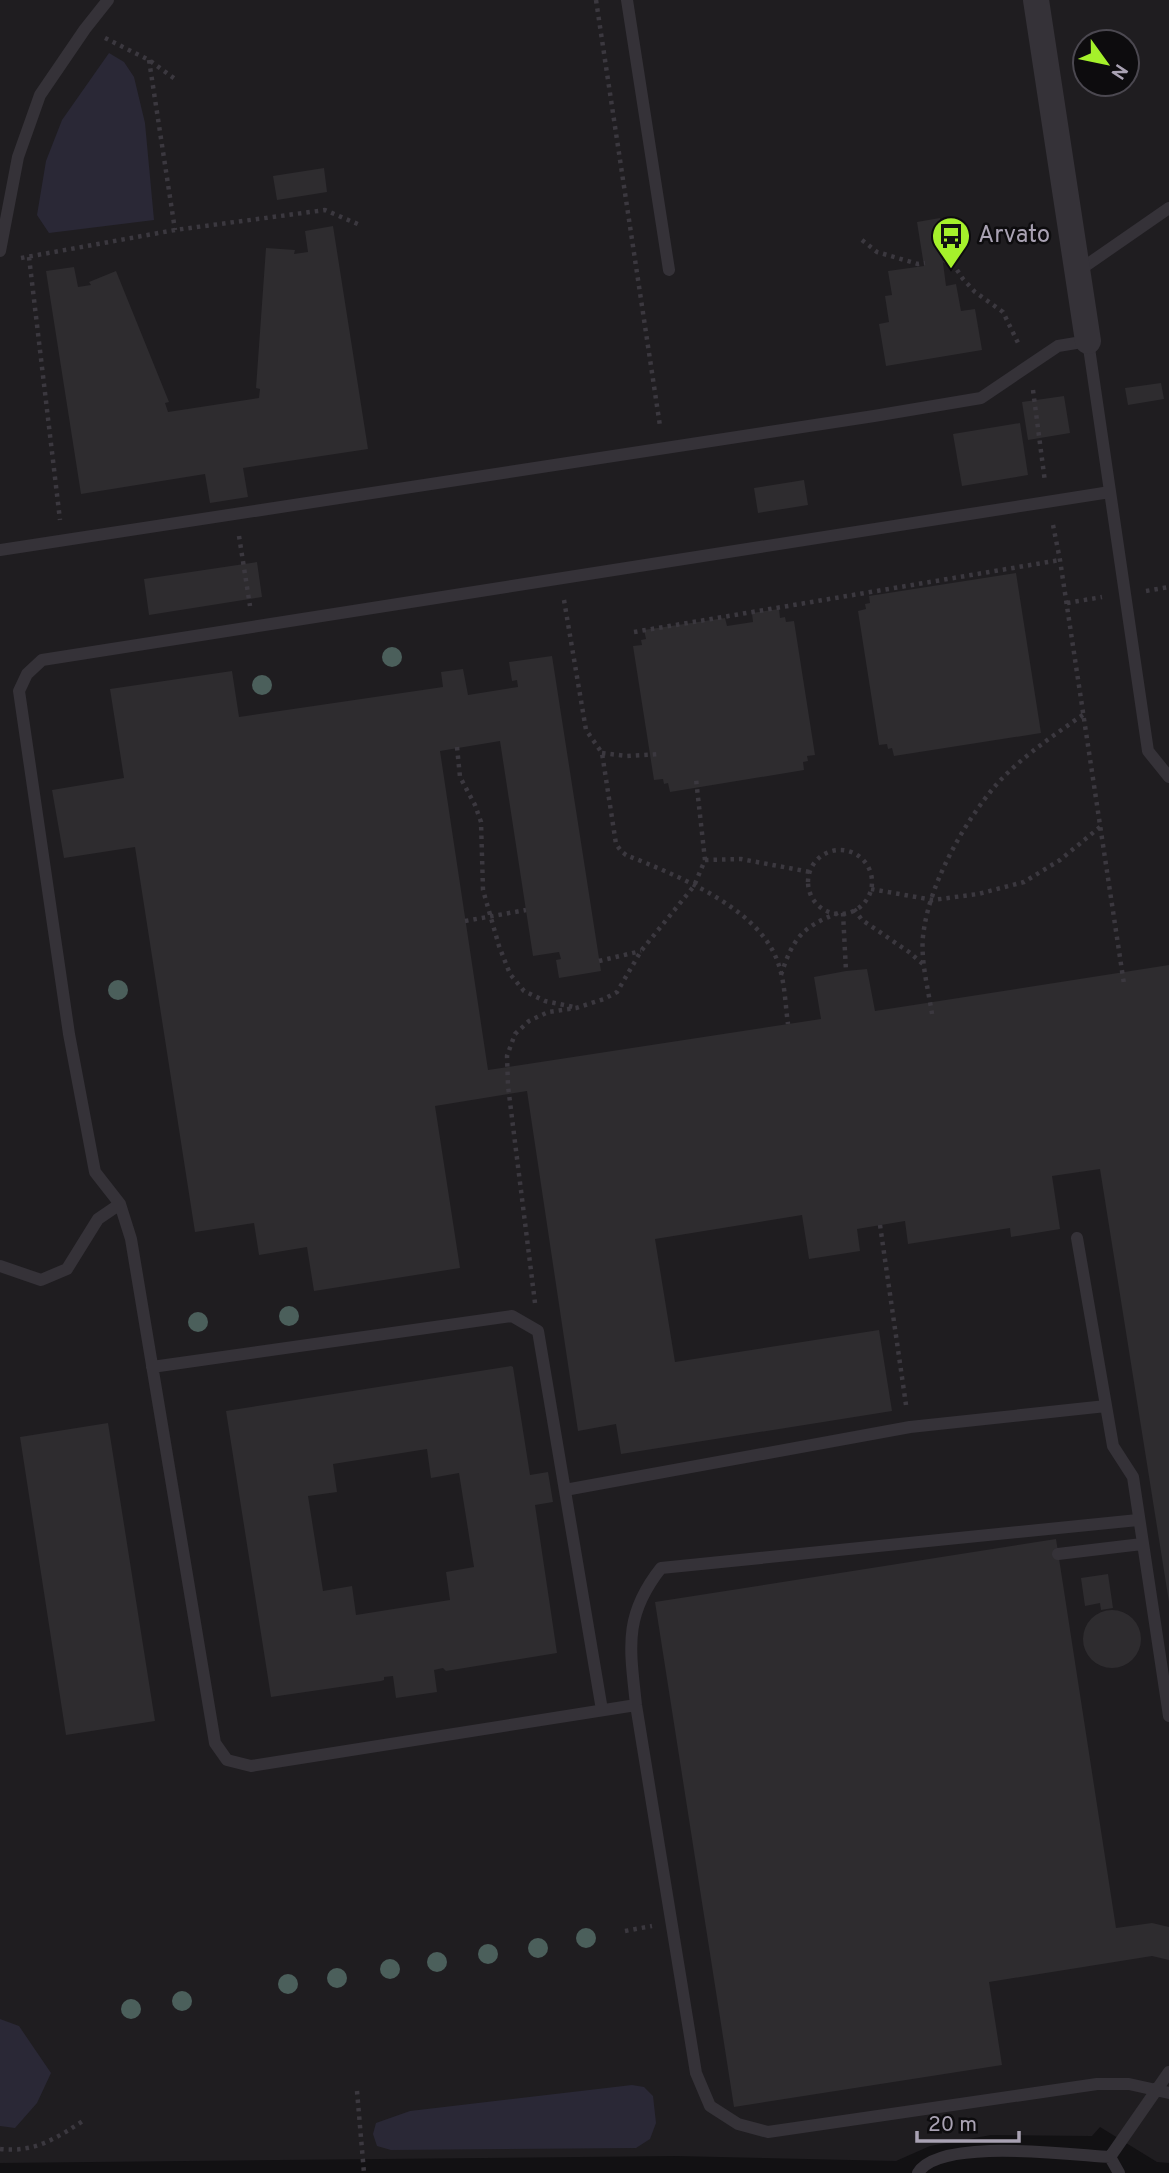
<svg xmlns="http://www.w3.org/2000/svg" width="1169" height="2173" viewBox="0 0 1169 2173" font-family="Overpass,sans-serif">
  <rect width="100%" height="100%" fill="#121113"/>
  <path fill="#1f1d20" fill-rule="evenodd" d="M0 0H1169V2163L1157 2162 1100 2127 1092 2136 991 2135 930 2146 896 2161 676 2156 0 2163ZM1085 42H1127V84H1085Z"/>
  <path fill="#2a2836" d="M109 53 124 62 134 77 145 123 154 220 49 233 37 215 46 161 62 120Z
    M0 2019 19 2026 51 2073 37 2103 15 2128 0 2126Z
    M632 2085 644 2087 653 2096 656 2123 650 2139 636 2148 391 2150 377 2146 373 2134 376 2123 410 2111Z"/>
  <path fill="#2e2c2f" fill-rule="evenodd" d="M324 168 327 192 277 200 273 176Z
    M940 218 946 254 942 255 946 286 956 284 961 311 975 309 982 350 886 366 879 324 889 322 885 296 892 295 888 271 924 266 917 222Z
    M333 226 368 449 243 468 248 497 210 503 205 474 81 494 46 271 74 267 78 287 91 285 89 282 116 271 169 402 165 403 168 412 259 398 260 389 256 388 266 248 295 250 294 254 308 252 305 231Z
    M1161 383 1164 399 1128 405 1125 388Z
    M1064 396 1070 433 1028 440 1022 402Z
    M1020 423 1028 475 962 486 953 434Z
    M804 480 808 505 758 513 754 488Z
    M257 562 262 597 149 615 144 579Z
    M1016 573 1041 733 894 756 892 748 888 749 887 744 879 745 858 611 866 609 865 604 870 603 869 596Z
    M779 609 780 618 785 617 786 622 794 621 815 755 807 756 808 761 803 762 804 770 670 792 668 783 664 784 663 779 654 780 633 646 642 645 641 640 646 639 644 630 725 618 727 626 753 622 752 613Z
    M552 656 601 971 559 978 556 960 561 959 559 952 533 956 500 741 440 751 488 1070 821 1019 814 977 846 971 867 969 875 1011 1169 965V1602L1100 1169 1052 1176 1060 1229 1011 1237 1010 1228 908 1244 905 1221 857 1229 860 1251 809 1259 802 1215 655 1239 675 1362 879 1330 892 1411 621 1454 616 1424 578 1431 527 1091 435 1106 460 1268 314 1291 307 1247 259 1255 254 1223 195 1232 135 847 64 858 52 790 124 778 110 689 232 671 239 717 443 687 441 672 463 669 468 695 518 687 517 680 512 681 509 662Z
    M511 1366 513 1367 530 1475 548 1472 553 1502 535 1505 557 1653 446 1671 443 1668 434 1670 437 1692 396 1698 393 1676 384 1677V1680L381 1681 271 1697 226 1411ZM427 1449 431 1478 459 1473 474 1567 446 1572 450 1600 356 1615 352 1586 323 1591 308 1496 337 1492 333 1464Z
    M108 1423 155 1721 66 1735 20 1437Z
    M1056 1539 1116 1928 1152 1923 1169 1927V1960L1152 1956 989 1982 1002 2065 734 2107 655 1602Z
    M1108 1574 1113 1608 1101 1610 1100 1603 1085 1606 1081 1578Z
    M1083 1639a29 29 0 1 1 58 0a29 29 0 1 1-58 0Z"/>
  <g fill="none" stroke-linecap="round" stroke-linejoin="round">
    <path stroke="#3b383f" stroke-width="4.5" stroke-dasharray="3.5 5" stroke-linecap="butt" d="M596 0 660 426
      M105 38 149 60 175 79
      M149 60 175 230
      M862 240 877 252 918 264 925 263
      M29 257 60 520
      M21 258 175 230 325 210 360 225
      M944 260 953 264 963 279 975 292 1003 312 1020 347
      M1033 390 1045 482
      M1053 525 1060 560 1124 984
      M239 536 250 606
      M1146 591 1169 587
      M564 600 586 730 602 753 616 844 621 851 626 855C676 875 757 907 777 960 785 980 785 1003 788 1024
      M1067 603 1102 597
      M634 632 1060 560
      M457 747 460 777 475 805 481 822 483 890 499 946 510 974 524 991 545 1001 574 1007
      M602 753 627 756 659 754
      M808 882a32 32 0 1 1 64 0a32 32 0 1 1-64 0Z
      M705 860 741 859 810 872
      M871 889 933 900 978 894 1024 882 1060 860 1100 827
      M854 909 862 920 909 952 924 965
      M843 913 846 971
      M465 921 526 910
      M599 961 641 951
      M781 975C793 938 802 927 838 913
      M932 1014C928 987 919 956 924 929 931 881 965 821 996 785 1021 757 1053 736 1084 714
      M880 1225 906 1405
      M535 1303 508 1086 507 1056 515 1034 529 1021 548 1012 576 1008 604 999 617 992 641 951 694 886 705 860 696 779
      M625 1931 652 1926
      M357 2091 364 2173
      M0 2149C36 2153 58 2137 86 2119"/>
    <path stroke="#353238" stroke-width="12" d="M627 0 669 270
      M0 251 18 157 40 95 85 29 108 0
      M1078 271 1169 208
      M0 550 874 416 981 398 1058 346 1088 341 1148 751 1169 777
      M1077 1238 1113 1446 1133 1477 1169 1716
      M0 1266 41 1280 67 1269 98 1219 120 1204
      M152 1367 512 1316 538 1331 602 1710
      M565 1490 910 1427 1106 1406
      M1138 1520 661 1568C623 1616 630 1648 636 1705L696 2073 710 2106 738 2124 768 2132 1097 2084H1129L1169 2093
      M1058 1554 1142 1544
      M636 1705 251 1766 227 1760 215 1743 131 1239 120 1204 95 1172 69 1034 19 691 27 674 42 660 1110 492
      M1110 2157 1169 2072
      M1110 2157 1119 2173
      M918 2173C939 2137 1072 2155 1110 2157"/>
    <path stroke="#353238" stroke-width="26" d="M1036 0 1088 341"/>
  </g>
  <g fill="#4b5f5b">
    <circle cx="392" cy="657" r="10"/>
    <circle cx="262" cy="685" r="10"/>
    <circle cx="118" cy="990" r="10"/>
    <circle cx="289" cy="1316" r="10"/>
    <circle cx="198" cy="1322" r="10"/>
    <circle cx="586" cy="1938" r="10"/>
    <circle cx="538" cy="1948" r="10"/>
    <circle cx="488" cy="1954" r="10"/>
    <circle cx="437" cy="1962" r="10"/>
    <circle cx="390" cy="1969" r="10"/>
    <circle cx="337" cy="1978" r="10"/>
    <circle cx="288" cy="1984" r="10"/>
    <circle cx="182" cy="2001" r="10"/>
    <circle cx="131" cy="2009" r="10"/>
  </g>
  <defs>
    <symbol id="bus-pin" viewBox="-11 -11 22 30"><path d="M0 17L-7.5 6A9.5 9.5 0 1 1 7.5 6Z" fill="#a5f12b" stroke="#0d0c0e"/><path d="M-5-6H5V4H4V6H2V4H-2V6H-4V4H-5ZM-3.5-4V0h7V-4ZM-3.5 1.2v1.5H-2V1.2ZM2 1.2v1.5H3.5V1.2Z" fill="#111"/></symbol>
  </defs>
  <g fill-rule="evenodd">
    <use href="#bus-pin" x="929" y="214" width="44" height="60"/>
  </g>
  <g text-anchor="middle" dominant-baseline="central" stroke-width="5" stroke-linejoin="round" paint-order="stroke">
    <g font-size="24" fill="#a9a2b3" stroke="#0d0c0e" text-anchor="start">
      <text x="978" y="236">Arvato</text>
    </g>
  </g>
  <g transform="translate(1106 63) rotate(123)"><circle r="33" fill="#0d0c0e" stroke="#4b4850" stroke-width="2"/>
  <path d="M0-5L12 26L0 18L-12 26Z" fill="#a5f12b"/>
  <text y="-10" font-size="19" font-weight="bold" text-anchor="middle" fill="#a9a2b3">N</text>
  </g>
  <path d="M917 2131v10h102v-10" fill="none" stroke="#a9a2b3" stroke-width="3.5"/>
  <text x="928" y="2131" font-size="21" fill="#a9a2b3" stroke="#0d0c0e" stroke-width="5" paint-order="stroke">20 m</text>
</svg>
